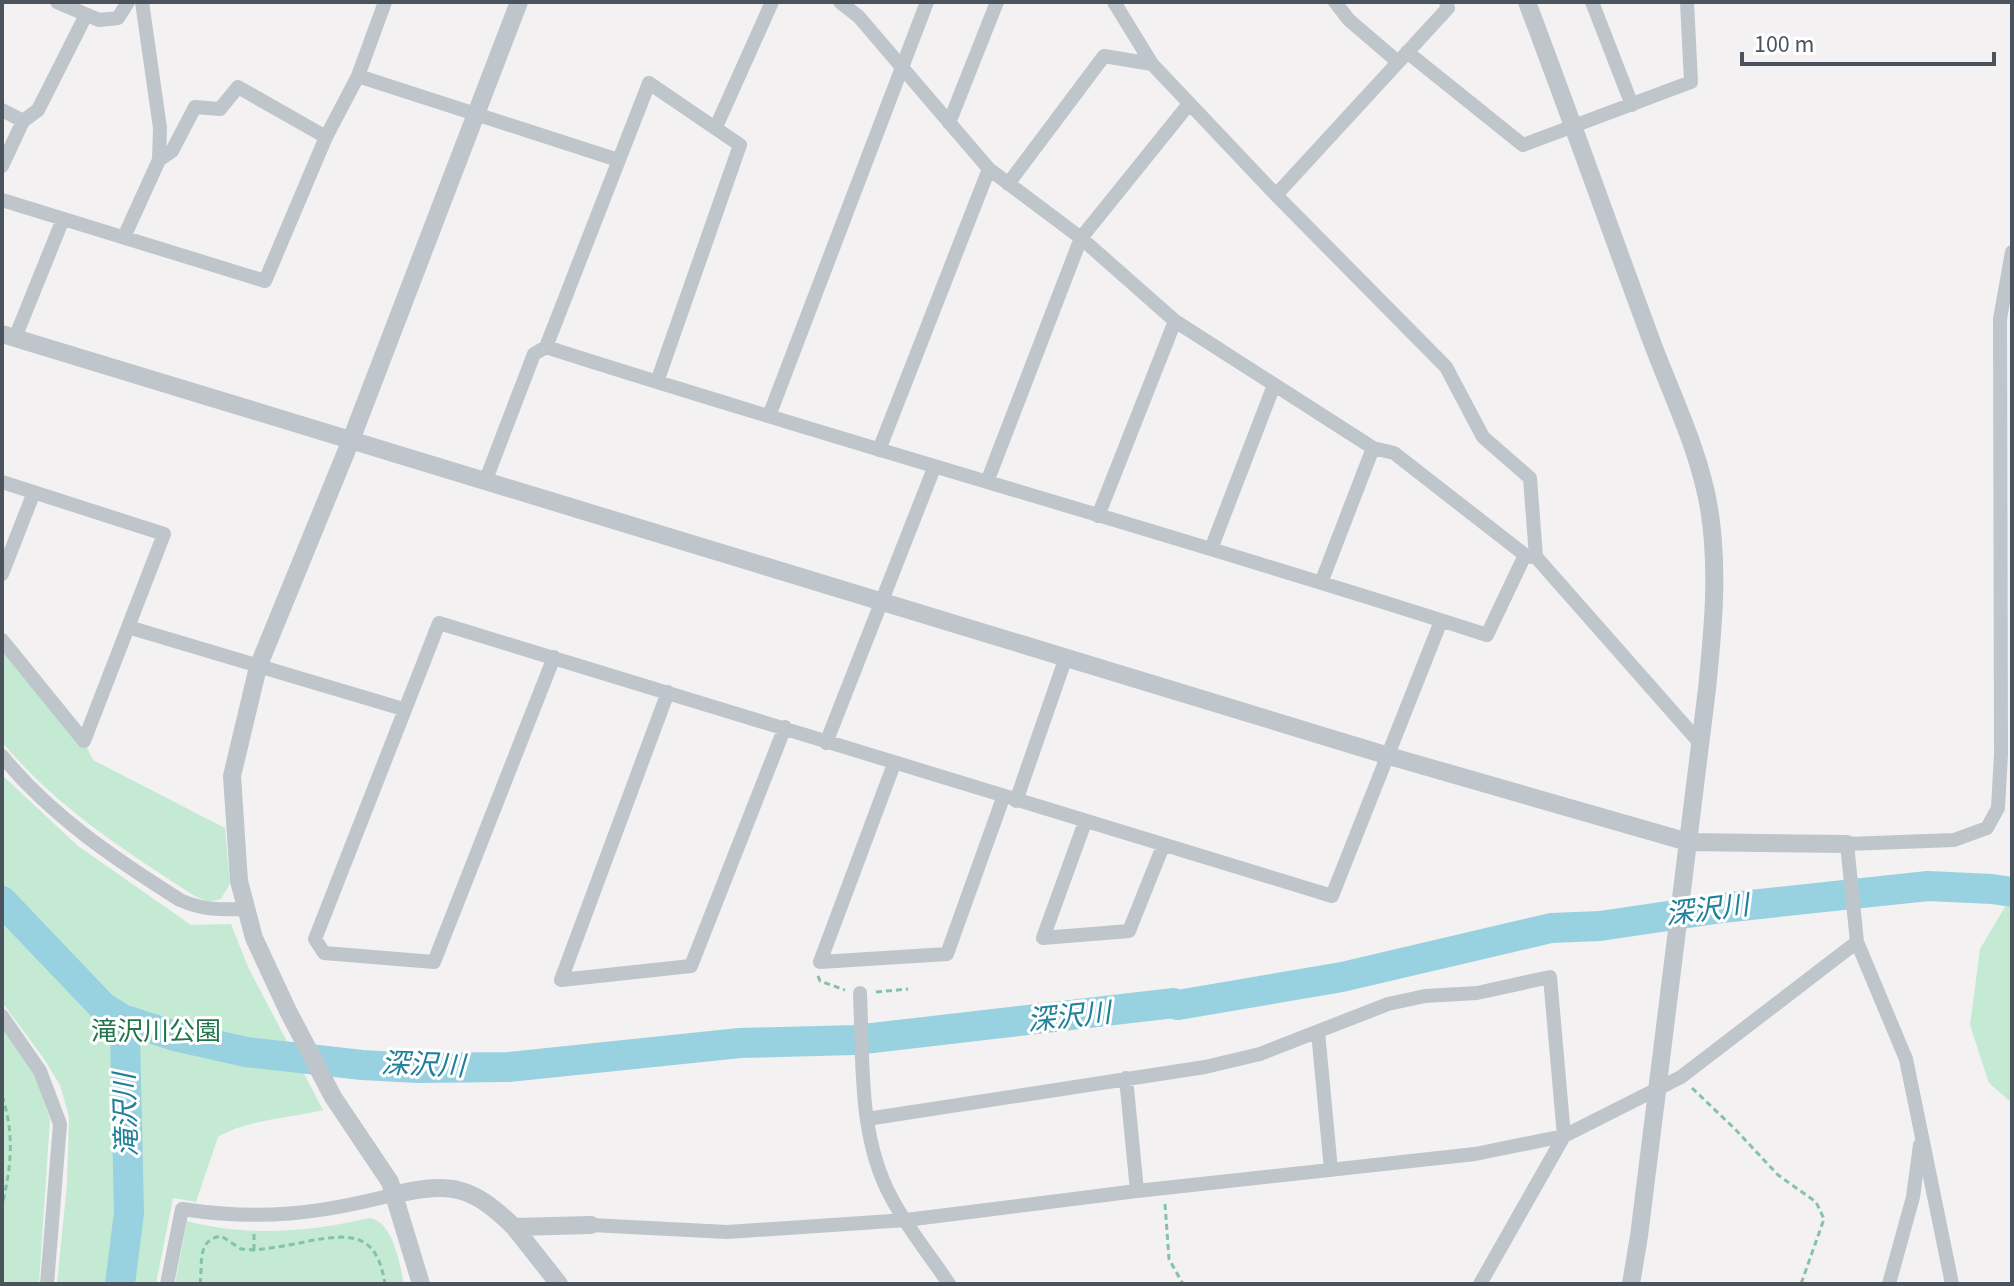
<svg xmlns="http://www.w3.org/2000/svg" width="2014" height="1286" viewBox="0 0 2014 1286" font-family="'Source Sans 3','Noto Sans JP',sans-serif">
  <rect width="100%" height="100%" fill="#f3f1f1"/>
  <path fill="#c5ead4" d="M2 640 84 741 93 760 225 828 230 884 221 899 208 902 195 896C125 851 56 807 2 742Z
    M2 775 78 846 191 925 231 924 248 967 323 1110C290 1118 246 1120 218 1137L196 1202 173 1198 156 1284H57L67 1184 69 1117 60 1085 44 1059 2 1002Z
    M2012 895V1103L1989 1083 1970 1025 1980 949Z
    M2 1028 34 1071 50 1120 39 1284H2Z
    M370 1218C393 1222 400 1264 404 1284H175L187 1221C247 1237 310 1232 370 1218Z"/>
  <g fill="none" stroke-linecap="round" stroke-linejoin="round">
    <path stroke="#98d2e1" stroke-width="30" d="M2 901 103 1007 122 1019 175 1036 246 1052 362 1065 418 1068 508 1067 740 1043 855 1040 1174 1003 1178 1005 1342 977 1551 928 1600 926 1722 908 1928 886 1992 889 2012 892
      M120 1284 129 1213 125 1037 122 1019"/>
    <path stroke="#82c4a3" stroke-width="3" stroke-dasharray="6 4" stroke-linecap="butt" d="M818 976 820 981 845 990
      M876 992 908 989
      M1692 1088 1734 1128 1778 1175 1816 1202 1824 1219 1801 1284
      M2 1096C15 1134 11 1168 2 1206
      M1165 1204 1169 1259 1183 1284
      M254 1250V1230
      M200 1284C203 1264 196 1240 221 1236L241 1249 254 1250C272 1248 291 1245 309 1241 352 1233 377 1233 385 1284"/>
    <path stroke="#bec5cb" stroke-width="14" d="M57 2 99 20 118 18 128 2
      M840 2 859 17 989 169 1081 238 1175 321 1373 448 1394 453 1525 555 1532 557
      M1114 2 1152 64 1276 195 1446 367 1483 437 1530 478 1536 557 1700 743
      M1335 2 1349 20 1398 62
      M1592 2 1632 105
      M1407 52 1523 145 1691 82 1687 2
      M358 76 618 160
      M2 110 23 121 2 166
      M23 121 38 110 86 15
      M949 123 997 2
      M716 127 772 2
      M159 160 172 151 195 107 220 109 238 87 326 137
      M1008 184 1104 56 1152 64
      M1276 195 1448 8 1446 2
      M2 200 265 281 326 137 358 76 385 2
      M124 237 159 160 160 128 142 2
      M15 338 63 219
      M657 382 740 145 649 83 546 347C858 447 1175 534 1487 635L1525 555
      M769 416 927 2
      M879 450 989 169
      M2 482 164 534 84 741 2 640
      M485 482 534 354 546 347
      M987 482 1081 238 1189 104
      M1098 516 1175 321
      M1211 549 1274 385
      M2 574 34 492
      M1321 583 1373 448
      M128 627 403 709
      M554 657 434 962 324 953 315 939 439 623 1332 896 1441 621
      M668 692 561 980 691 966 785 727
      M826 743 934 468
      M2 756C51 816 115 859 180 900 202 910 222 910 246 909
      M894 764 820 962 947 954 1003 798
      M1016 801 1066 657
      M1085 822 1043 938 1129 931 1163 846
      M860 993C863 1060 858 1136 891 1197 907 1228 930 1255 949 1284
      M2 1016 40 1071 60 1124 47 1284
      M1318 1032 1331 1170
      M1126 1078 1137 1191
      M867 1119 1205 1067 1260 1054 1388 1004 1425 996 1477 993 1550 977 1564 1136 1480 1284
      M591 1225 727 1232 906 1220 1137 1191 1475 1154 1564 1136 1681 1077 1857 942
      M167 1284 182 1209C261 1221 319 1214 396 1194
      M1889 1284 1913 1197 1920 1145
      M1952 1284 1906 1059 1857 942 1847 844 1954 840 1987 828 1998 808 2001 754 2000 319 2012 252"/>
    <path stroke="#bec5cb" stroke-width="18" d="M1527 2C1569 113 1609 226 1650 337 1671 394 1699 449 1709 508 1719 569 1713 629 1707 689L1639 1236 1631 1284
      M2 334 1389 756 1688 842 1847 844
      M396 1194C452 1182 472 1186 514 1227L591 1225
      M514 1227 559 1284
      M421 1284 390 1182 333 1097 288 1011 254 938 239 881 232 776 258 667 351 440 519 2"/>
  </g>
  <g text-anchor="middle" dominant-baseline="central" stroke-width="6" stroke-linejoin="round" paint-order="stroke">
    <g font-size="26" fill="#24754c" stroke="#fff">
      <text x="156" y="1031">滝沢川公園</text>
    </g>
    <g font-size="28" font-style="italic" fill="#1f809b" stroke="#fff">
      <text transform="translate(1707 910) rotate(-7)">深沢川</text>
      <text transform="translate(1069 1017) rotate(-6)">深沢川</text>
      <text transform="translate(423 1065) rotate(2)">深沢川</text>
      <text transform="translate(126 1115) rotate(-92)">滝沢川</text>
    </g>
  </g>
  <rect width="2014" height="1286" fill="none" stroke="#4b545c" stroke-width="8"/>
  <path d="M1742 52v12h252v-12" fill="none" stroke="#4b545c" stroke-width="4"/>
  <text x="1754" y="52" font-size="24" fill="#4b545c" stroke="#ffffff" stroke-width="6" paint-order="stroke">100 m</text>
</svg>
